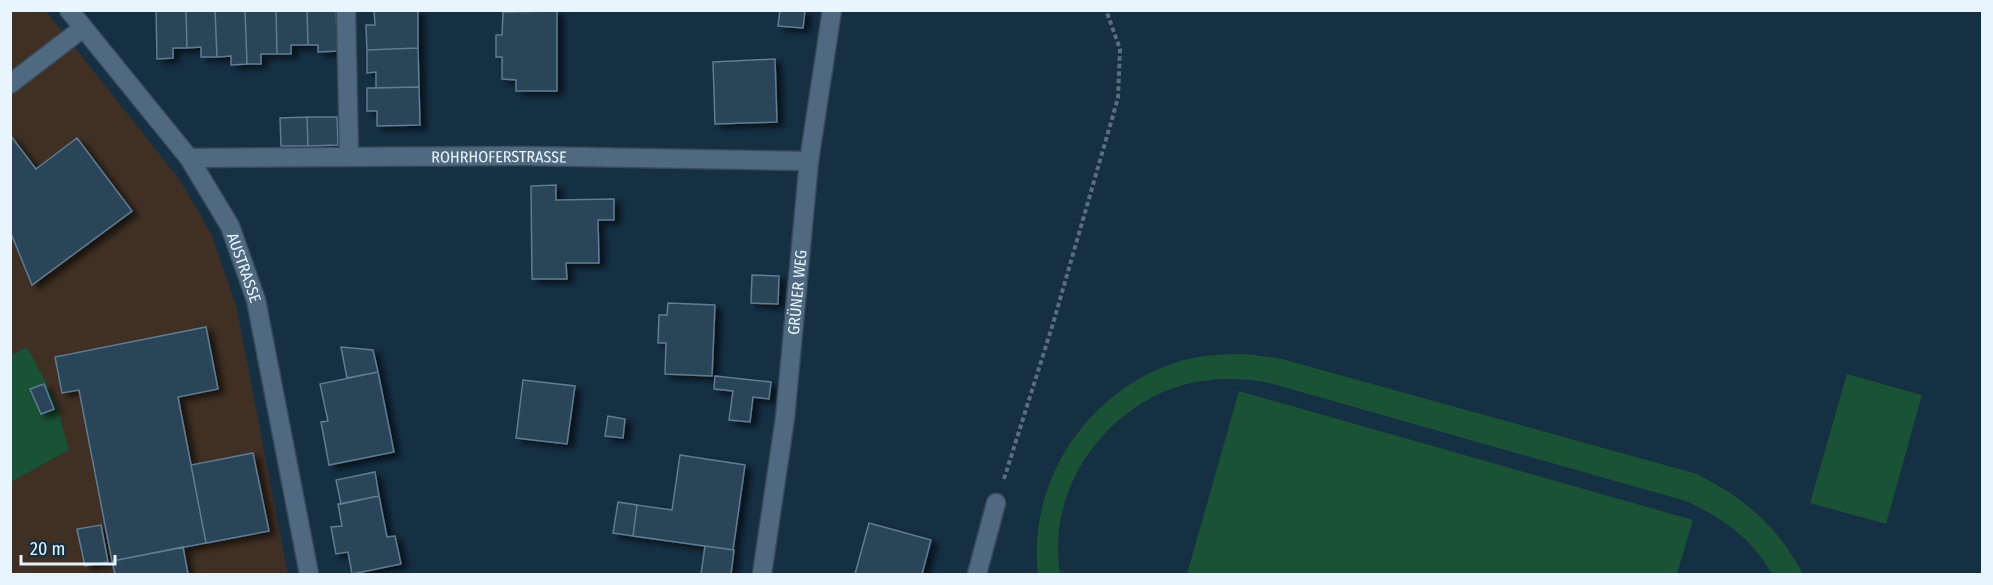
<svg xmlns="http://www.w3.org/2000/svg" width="1993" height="585" viewBox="0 0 1993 585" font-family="'Fira Sans Condensed',sans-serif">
  <defs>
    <filter id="shadow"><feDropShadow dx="6" dy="4" stdDeviation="3" flood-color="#0009"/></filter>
  </defs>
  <rect width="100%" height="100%" fill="#152f43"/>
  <path fill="#403024" d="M11 11H46L179 179 211 233 236 305 288 574H11V482L69 450 27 347 11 355Z"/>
  <path fill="#195234" d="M27 347 56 402 69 450 11 482V355Z
    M1246 354 1282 359 1697 474C1746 499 1777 526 1803 574H1772C1753 539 1721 517 1686 501L1269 383C1241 378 1212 377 1183 385 1103 408 1046 491 1060 574H1038C1027 483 1087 392 1174 363 1197 355 1222 354 1246 354Z
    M1847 374 1922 395 1886 524 1810 503Z
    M1239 391 1693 520 1677 574H1187Z"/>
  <path fill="#294459" stroke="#5f7b92" stroke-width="1.5" filter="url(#shadow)" d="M156 10H186L187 48H173V58L157 59Z
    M186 10H215L217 57H201V47L187 48Z
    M215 10H245L247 64 231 65V56L217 57Z
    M245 10H276L277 54H261V64H247Z
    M276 10H307L308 45H291V54H277Z
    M307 10H336L338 51 318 52V45H308Z
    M374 10H418V48L367 50 366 25H375Z
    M780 10 805 11 803 28 778 26Z
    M557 11V91H516V80L502 79V57H496V35H502L503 12Z
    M418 48 419 87 376 88V72L367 73V50Z
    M775 59 777 122 715 124 713 62Z
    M419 87 420 125 377 126V111H367V88Z
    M307 117 308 146H281L280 118Z
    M307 117H337L338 145 308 146Z
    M10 135 36 169 77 138 132 211 32 285 10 231Z
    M556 185V200L614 199V220H598L599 263H566L567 279H532L531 186Z
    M752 275 779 276 778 304 751 303Z
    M668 303 715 305 712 376 665 374 666 343H658L659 315H667Z
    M206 327 218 389 178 397 206 543 112 561 79 390 62 393 55 357Z
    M341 347 373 350 378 372 347 378Z
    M378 372 394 452 329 465 321 422 328 421 320 384Z
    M715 376 771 382 769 399 753 397 750 422 729 420 733 391 714 389Z
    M523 380 575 386 567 444 516 438Z
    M44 384 54 409 41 414 30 389Z
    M608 416 625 419 623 438 605 436Z
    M253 453 269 531 206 543 191 465Z
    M680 455 745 465 733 550 633 536 637 505 672 510Z
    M375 472 379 496 341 504 336 480Z
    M379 496 387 537 395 536 401 564 352 574 348 552 336 554 331 527 342 526 338 504Z
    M618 502 637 505 633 536 613 533Z
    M869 523 931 540 922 574H855Z
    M101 525 108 562 85 566 77 529Z
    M705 546 734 550 731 574H701Z
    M183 547 188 574H115L112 561Z"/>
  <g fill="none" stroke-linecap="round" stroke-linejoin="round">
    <defs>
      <g id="minor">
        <path id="s1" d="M69 10 189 158 230 226 256 300 309 574"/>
        <path d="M346 10 349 157"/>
        <path d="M10 84 83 28"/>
        <path id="s2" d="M189 158 526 156 809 161"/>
        <path id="s3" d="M762 574 785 418 809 161 832 10"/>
        <path d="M977 574 996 503"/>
      </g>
    </defs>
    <use href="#minor" stroke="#384b5c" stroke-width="21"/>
    <path stroke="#596e7f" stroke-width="4" stroke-dasharray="4.5 3" stroke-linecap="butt" d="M1004 479 1052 327 1118 98 1120 49 1106 10"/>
    <use href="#minor" stroke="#4e6980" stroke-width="18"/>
  </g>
  <g text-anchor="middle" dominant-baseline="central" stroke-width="4.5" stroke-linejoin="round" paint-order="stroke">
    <g font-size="16" fill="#e8f4fe" stroke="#152f43">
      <text stroke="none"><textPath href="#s2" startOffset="310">ROHRHOFERSTRASSE</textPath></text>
      <text stroke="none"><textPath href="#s1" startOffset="314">AUSTRASSE</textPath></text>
      <text stroke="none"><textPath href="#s3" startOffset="284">GRÜNER WEG</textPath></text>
    </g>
  </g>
  <rect width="1993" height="585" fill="none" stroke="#e8f4fe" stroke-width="24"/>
  <path d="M21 555v9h94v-9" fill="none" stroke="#e8f4fe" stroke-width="3"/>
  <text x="30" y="555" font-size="18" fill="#e8f4fe" stroke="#152f43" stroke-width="4.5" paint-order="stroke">20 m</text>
</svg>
